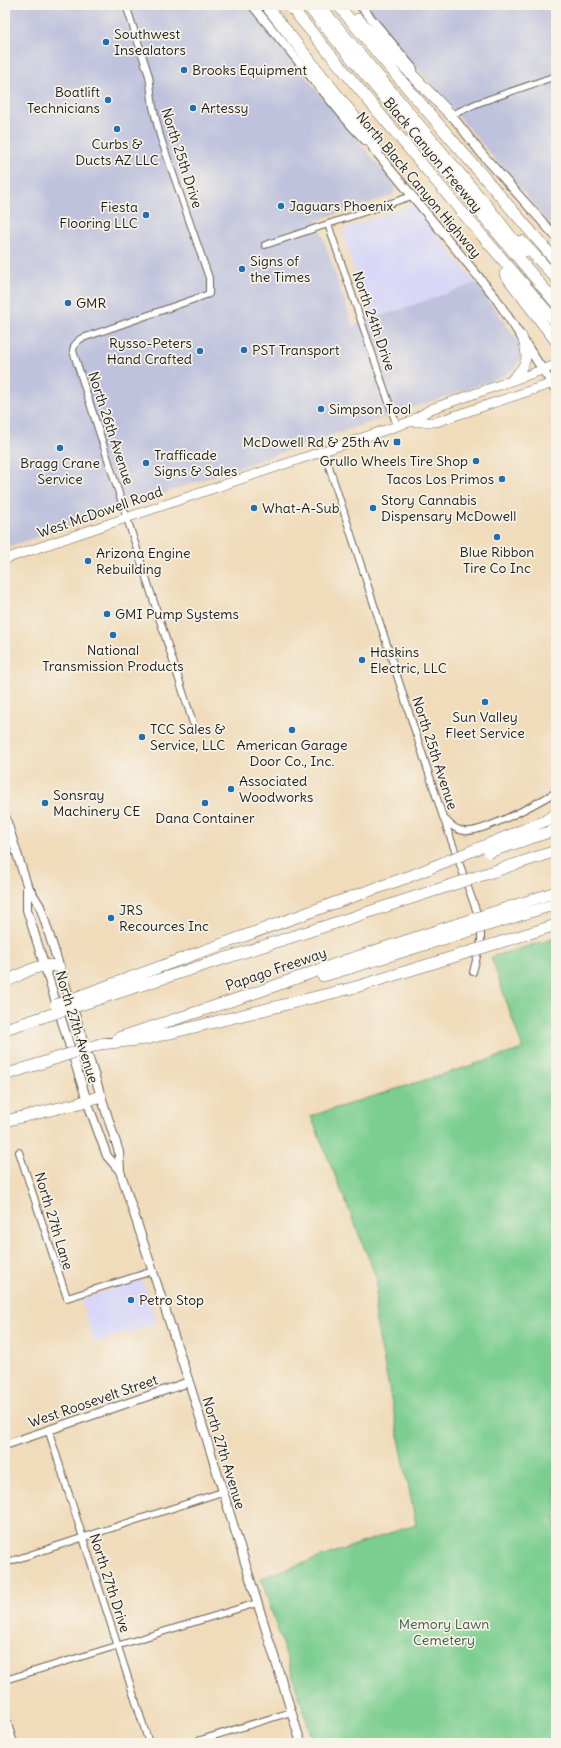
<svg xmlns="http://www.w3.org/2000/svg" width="561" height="1748" viewBox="0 0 561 1748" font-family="Delius,sans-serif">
  <rect width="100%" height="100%" fill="#f7f3e8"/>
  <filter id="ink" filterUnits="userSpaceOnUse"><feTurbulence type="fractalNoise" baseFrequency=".025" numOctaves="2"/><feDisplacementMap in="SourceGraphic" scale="8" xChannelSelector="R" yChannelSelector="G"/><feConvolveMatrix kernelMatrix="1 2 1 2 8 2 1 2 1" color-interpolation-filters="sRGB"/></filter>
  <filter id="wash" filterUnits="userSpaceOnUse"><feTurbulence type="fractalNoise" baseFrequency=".012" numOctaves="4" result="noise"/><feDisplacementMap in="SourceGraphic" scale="16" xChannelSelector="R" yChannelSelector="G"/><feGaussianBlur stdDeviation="0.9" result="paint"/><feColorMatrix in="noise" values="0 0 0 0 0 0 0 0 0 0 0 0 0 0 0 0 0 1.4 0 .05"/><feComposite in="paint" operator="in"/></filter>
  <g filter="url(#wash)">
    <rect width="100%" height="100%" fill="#f0dbba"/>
    <path fill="#d8d7f8" d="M412 205 476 283 370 320 342 233 344 229Z
      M138 1280 144 1283 157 1324 94 1343 81 1301 88 1297Z"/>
    <path fill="#bfc2dd" d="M5 5H247L393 183 395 192 391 196 317 220 353 326 476 283 521 345 520 359 514 370 499 378 5 548Z
      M364 5H556V231L401 49Z"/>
    <path fill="#7cce90" stroke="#4c7556" d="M556 938V1743H314L261 1578 416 1524 375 1317 377 1279 311 1116 523 1049 491 957Z"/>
  </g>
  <g filter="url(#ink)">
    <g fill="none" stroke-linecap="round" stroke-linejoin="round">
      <defs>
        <path id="street" d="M126 5 149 76 153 107 160 136 209 278V294L80 339 74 346 73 351 193 723
          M451 115 478 103 556 76
          M328 224 397 426
          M265 245 412 196
          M324 451 443 817 481 924V941L473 972
          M446 820C451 826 456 830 464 831 482 834 539 802 556 792
          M19 1152 67 1298 153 1271
          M48 1429 149 1743
          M5 1563 222 1492
          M5 1680 257 1603
          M5 1715 14 1743
          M191 1743 291 1712"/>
        <path id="secondary" d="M252 5 351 125 365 140
          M360 5 413 69
          M449 112 482 154 556 237
          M373 148 495 297 556 390
          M5 816 27 885 40 906 119 1152 120 1171 189 1382 301 1743
          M27 886V910L87 1101 107 1156 120 1171
          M5 1445 189 1382"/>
        <path id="primary" d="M512 379C529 363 528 357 522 336
          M410 422H436L556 382
          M5 559 409 422 431 409 556 365"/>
        <path id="highway" d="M266 5 357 120 377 151
          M289 5 456 205 556 322
          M307 5 556 303
          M319 5 487 206 523 252
          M338 5 380 56 556 261
          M358 19 451 115
          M521 241 556 278
          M505 274 556 341
          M545 821 556 814
          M323 976 350 968
          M5 982C21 975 41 961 59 967
          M83 995 329 905 408 877
          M86 1003 335 923
          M5 1029 46 1016
          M118 1038 249 995 347 960
          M100 1044 146 1039 356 987
          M5 1075 57 1058
          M5 1121 76 1104 101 1096"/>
      </defs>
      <use href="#street" stroke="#665f53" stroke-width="8"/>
      <use href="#secondary" stroke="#665f53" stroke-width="10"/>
      <use href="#primary" stroke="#665f53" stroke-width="10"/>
      <use href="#highway" stroke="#665f53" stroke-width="12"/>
      <use href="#street" stroke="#fff" stroke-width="6"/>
      <use href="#secondary" stroke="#fff" stroke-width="8"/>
      <use href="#primary" stroke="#fff" stroke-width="9"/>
      <use href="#highway" stroke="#fff" stroke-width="11"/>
      <defs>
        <path id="highway-bridge" d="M489 852 549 832
          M408 877 545 821
          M335 923 556 851
          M347 960 556 892
          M350 968 556 904
          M356 987 556 925
          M56 1005 83 995
          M46 1016 86 1003
          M57 1058 100 1044"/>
      </defs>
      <use href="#highway-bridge" stroke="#665f53" stroke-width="12" stroke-linecap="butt"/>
      <use href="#highway-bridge" stroke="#fff" stroke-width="11"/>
    </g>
  </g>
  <g fill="#1f6fb2" stroke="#f7f3e8" stroke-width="1.5">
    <circle cx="106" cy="42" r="4"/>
    <circle cx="184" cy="70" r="4"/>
    <circle cx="108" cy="100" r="4"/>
    <circle cx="193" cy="108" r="4"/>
    <circle cx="117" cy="129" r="4"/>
    <circle cx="281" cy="206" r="4"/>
    <circle cx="146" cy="215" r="4"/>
    <circle cx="242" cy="269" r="4"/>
    <circle cx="68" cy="303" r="4"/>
    <circle cx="244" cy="350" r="4"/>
    <circle cx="200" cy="351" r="4"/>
    <circle cx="321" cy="409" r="4"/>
    <rect x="393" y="438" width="8" height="8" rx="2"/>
    <circle cx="60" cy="448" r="4"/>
    <circle cx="476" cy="461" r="4"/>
    <circle cx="146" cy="463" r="4"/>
    <circle cx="502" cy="479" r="4"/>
    <circle cx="254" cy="508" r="4"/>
    <circle cx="373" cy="508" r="4"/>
    <circle cx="497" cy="537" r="4"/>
    <circle cx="88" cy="561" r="4"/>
    <circle cx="107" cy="614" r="4"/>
    <circle cx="113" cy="635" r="4"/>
    <circle cx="362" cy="660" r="4"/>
    <circle cx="485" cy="702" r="4"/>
    <circle cx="292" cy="730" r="4"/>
    <circle cx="142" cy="737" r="4"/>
    <circle cx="231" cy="789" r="4"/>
    <circle cx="45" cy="803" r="4"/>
    <circle cx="205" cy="803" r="4"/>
    <circle cx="111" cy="918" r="4"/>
    <circle cx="131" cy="1300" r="4"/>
  </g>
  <g text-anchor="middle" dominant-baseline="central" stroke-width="3.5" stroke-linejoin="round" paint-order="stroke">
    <g font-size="14" fill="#1c1c1c" stroke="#f7f3e8" text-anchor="start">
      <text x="114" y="34">Southwest<tspan x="114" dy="16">Insealators</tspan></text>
      <text x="192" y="70">Brooks Equipment</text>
      <text x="100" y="92" text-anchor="end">Boatlift<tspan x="100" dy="16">Technicians</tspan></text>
      <text x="201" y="108">Artessy</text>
      <text x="117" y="144" text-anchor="middle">Curbs &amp;<tspan x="117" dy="16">Ducts AZ LLC</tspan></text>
      <text x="289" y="206">Jaguars Phoenix</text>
      <text x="138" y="207" text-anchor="end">Fiesta<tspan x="138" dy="16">Flooring LLC</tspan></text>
      <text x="250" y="261">Signs of<tspan x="250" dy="16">the Times</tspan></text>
      <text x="76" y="303">GMR</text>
      <text x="192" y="343" text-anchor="end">Rysso-Peters<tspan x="192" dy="16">Hand Crafted</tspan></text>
      <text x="252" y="350">PST Transport</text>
      <text x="329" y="409">Simpson Tool</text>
      <text x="389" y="442" text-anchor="end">McDowell Rd &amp; 25th Av</text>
      <text x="154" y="455">Trafficade<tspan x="154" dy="16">Signs &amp; Sales</tspan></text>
      <text x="468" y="461" text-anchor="end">Grullo Wheels Tire Shop</text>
      <text x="60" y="463" text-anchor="middle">Bragg Crane<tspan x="60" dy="16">Service</tspan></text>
      <text x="494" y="479" text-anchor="end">Tacos Los Primos</text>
      <text x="381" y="500">Story Cannabis<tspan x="381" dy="16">Dispensary McDowell</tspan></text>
      <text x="262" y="508">What-A-Sub</text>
      <text x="497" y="552" text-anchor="middle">Blue Ribbon<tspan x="497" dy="16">Tire Co Inc</tspan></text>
      <text x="96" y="553">Arizona Engine<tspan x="96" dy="16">Rebuilding</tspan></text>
      <text x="115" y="614">GMI Pump Systems</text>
      <text x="113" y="650" text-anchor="middle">National<tspan x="113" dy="16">Transmission Products</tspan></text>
      <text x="370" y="652">Haskins<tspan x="370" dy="16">Electric, LLC</tspan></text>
      <text x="485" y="717" text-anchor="middle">Sun Valley<tspan x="485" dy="16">Fleet Service</tspan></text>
      <text x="150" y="729">TCC Sales &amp;<tspan x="150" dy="16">Service, LLC</tspan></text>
      <text x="292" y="745" text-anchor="middle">American Garage<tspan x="292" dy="16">Door Co., Inc.</tspan></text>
      <text x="239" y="781">Associated<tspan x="239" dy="16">Woodworks</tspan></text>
      <text x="53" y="795">Sonsray<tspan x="53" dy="16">Machinery CE</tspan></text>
      <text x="205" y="818" text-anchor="middle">Dana Container</text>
      <text x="119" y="910">JRS<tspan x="119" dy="16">Recources Inc</tspan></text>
      <text x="139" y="1300">Petro Stop</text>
    </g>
    <g font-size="14" fill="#1c1c1c" stroke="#f7f3e8">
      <text transform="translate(433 155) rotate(50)">Black Canyon Freeway</text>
      <text transform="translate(182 158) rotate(72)">North 25th Drive</text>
      <text transform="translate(419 185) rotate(50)">North Black Canyon Highway</text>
      <text transform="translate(374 321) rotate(71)">North 24th Drive</text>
      <text transform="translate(111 428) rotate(72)">North 26th Avenue</text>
      <text transform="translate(100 512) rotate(-19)">West McDowell Road</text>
      <text transform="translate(435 753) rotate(72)">North 25th Avenue</text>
      <text transform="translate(276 969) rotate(-19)">Papago Freeway</text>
      <text transform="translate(77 1027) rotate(73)">North 27th Avenue</text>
      <text transform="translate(54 1221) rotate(73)">North 27th Lane</text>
      <text transform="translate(93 1401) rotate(-19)">West Roosevelt Street</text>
      <text transform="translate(224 1453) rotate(73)">North 27th Avenue</text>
      <text transform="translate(110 1583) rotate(72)">North 27th Drive</text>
    </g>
    <g font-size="14" fill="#3e5a45" stroke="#f7f3e8">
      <text x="444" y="1624">Memory Lawn<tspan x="444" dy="16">Cemetery</tspan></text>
    </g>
  </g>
  <rect width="561" height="1748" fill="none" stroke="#f7f3e8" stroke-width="20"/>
</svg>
